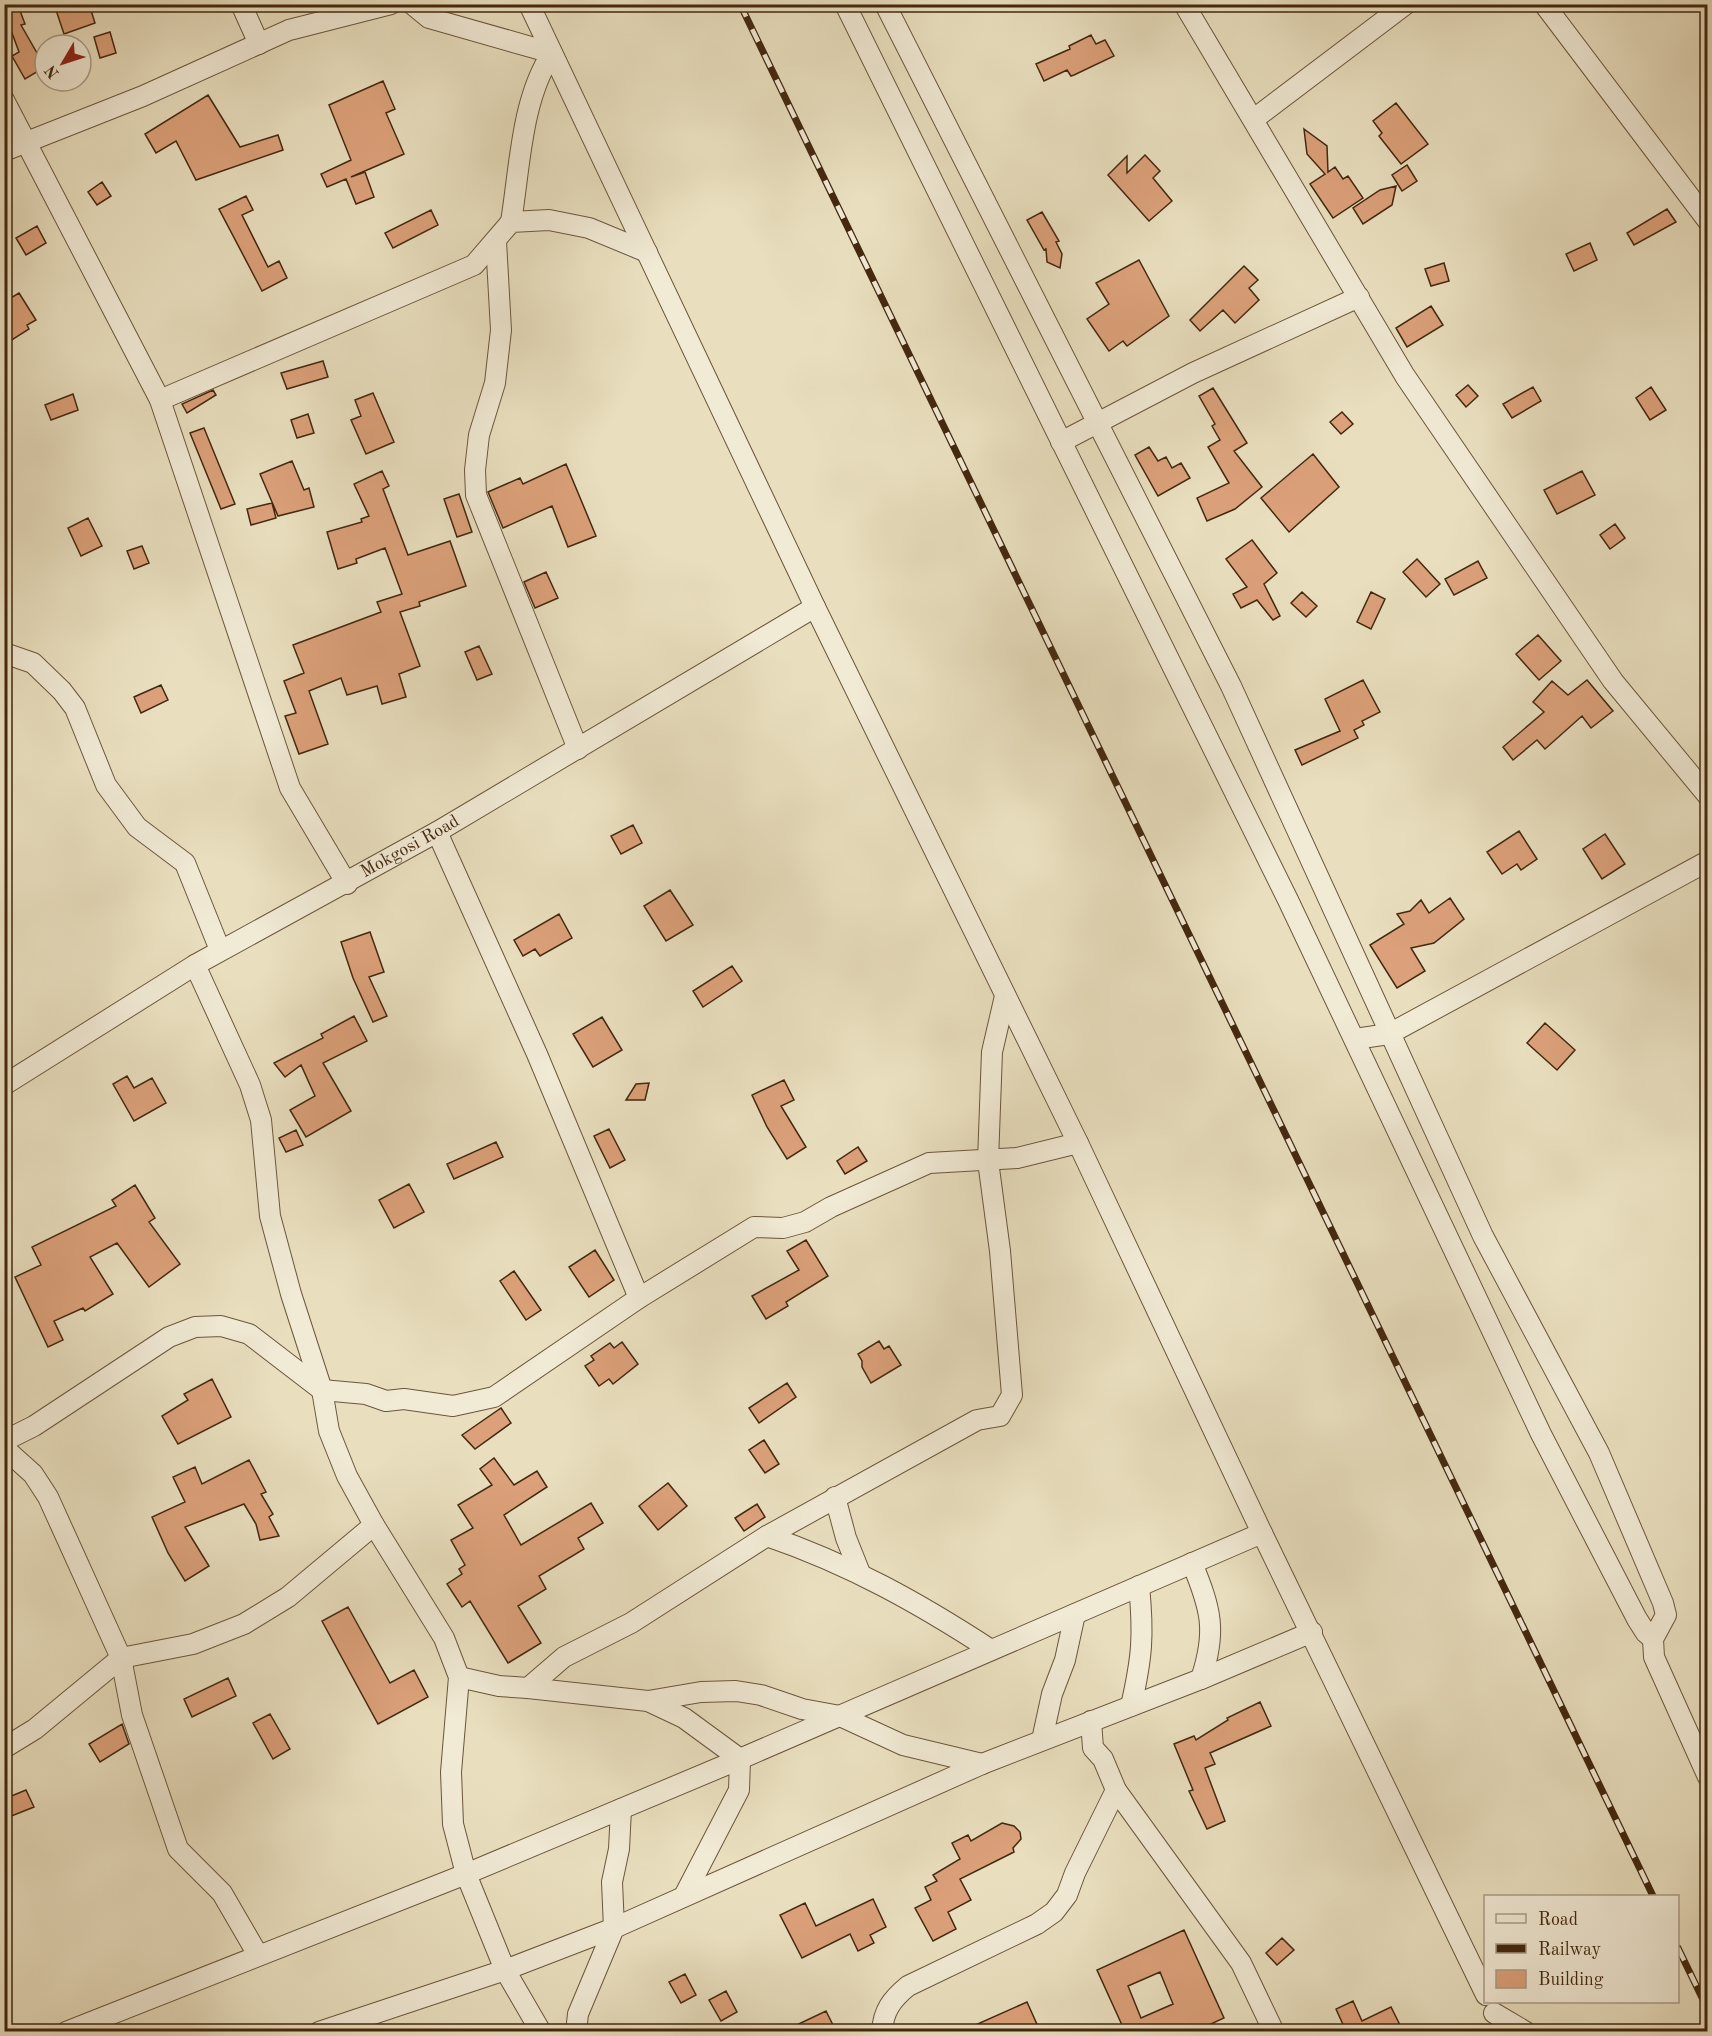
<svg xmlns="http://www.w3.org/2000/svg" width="1712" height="2036" viewBox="0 0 1712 2036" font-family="'Old Standard TT',serif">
  <rect width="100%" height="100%" fill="#e9dfbf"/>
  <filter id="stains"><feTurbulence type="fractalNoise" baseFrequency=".00333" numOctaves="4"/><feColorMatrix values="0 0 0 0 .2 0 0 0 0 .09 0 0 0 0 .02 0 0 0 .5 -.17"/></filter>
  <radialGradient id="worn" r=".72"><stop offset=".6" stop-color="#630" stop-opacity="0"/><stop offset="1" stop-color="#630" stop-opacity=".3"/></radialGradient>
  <path fill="#dca17a" stroke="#43280f" stroke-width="1.5" fill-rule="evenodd" d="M54 4H89L95 23 64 34Z
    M19 8 25 24 21 25 45 67 25 79 12 56 19 52 5 14Z
    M110 32 116 53 100 58 94 37Z
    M1091 35 1096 44 1105 40 1114 56 1074 75 1071 76 1067 70 1044 81 1036 64 1070 49 1069 46Z
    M383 81 395 109 386 113 404 154 351 177 365 172 374 197 356 204 346 179 327 187 321 174 351 160 329 105Z
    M208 95 240 147 278 135 283 150 196 180 176 141 156 153 145 134Z
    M1396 103 1428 144 1401 164 1379 136 1382 133 1373 121Z
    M1304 129 1327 146 1328 172 1335 167 1343 179 1348 176 1363 198 1333 218 1310 184 1325 174 1307 154Z
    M1145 155 1160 171 1153 178 1172 201 1149 221 1108 175 1127 156V173Z
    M1407 165 1417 181 1402 191 1392 175Z
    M102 182 111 196 97 205 88 192Z
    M1396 186 1392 205 1363 224 1353 208 1380 190Z
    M246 196 253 210 242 215 268 267 279 261 287 278 262 291 219 209Z
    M1667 209 1676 222 1634 245 1627 233Z
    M431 210 438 225 393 248 385 233Z
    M1042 212 1059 241 1056 242 1062 254 1060 268 1047 262 1046 249 1044 250 1027 220Z
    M37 226 46 243 26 255 16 238Z
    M1590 243 1597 260 1574 271 1566 254Z
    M1139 260 1169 316 1127 346 1123 341 1109 351 1087 319 1109 304 1096 283Z
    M1444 263 1449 281 1431 286 1425 269Z
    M1244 266 1258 280 1249 288 1259 300 1235 323 1223 310 1200 331 1190 320Z
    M19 293 36 320 27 325 29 329 4 345V302Z
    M1431 306 1443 325 1407 347 1396 328Z
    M323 361 328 377 287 389 281 373Z
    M1468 385 1478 396 1466 407 1456 395Z
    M1533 387 1541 401 1512 418 1503 404Z
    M1651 387 1666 410 1650 420 1636 398Z
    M1213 388 1247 443 1234 451 1262 487 1235 509 1207 521 1197 498 1229 483 1208 447 1220 440 1212 426 1215 424 1199 396Z
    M213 390 216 395 187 413 182 404Z
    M373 393 394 442 366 454 351 420 361 416 355 400Z
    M73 394 78 410 51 420 45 405Z
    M1342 412 1353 424 1341 434 1330 422Z
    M308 414 314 433 297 438 291 420Z
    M204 428 235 504 221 509 190 433Z
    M1149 447 1158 461 1166 457 1172 468 1181 463 1190 478 1158 496 1135 455Z
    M1313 454 1339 487 1289 532 1261 498Z
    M292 461 304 490 309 488 314 507 278 516 260 474Z
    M566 464 596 536 568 547 552 506 503 528 488 492 520 478 523 484Z
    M382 471 389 486 383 489 408 555 450 541 466 586 419 602 420 606 400 612 420 666 399 674 406 697 382 704 377 686 347 695 341 678 309 691 328 744 299 754 285 716 296 713 284 681 304 673 293 645 381 612 377 602 402 594 385 548 356 559 357 563 338 569 327 532 362 522 361 519 369 516 354 484Z
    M1582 471 1595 495 1557 514 1544 490Z
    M459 494 472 532 457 537 444 499Z
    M272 503 276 518 251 525 247 509Z
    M88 518 102 546 81 556 68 528Z
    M1615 524 1625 538 1610 549 1600 535Z
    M1252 540 1277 573 1264 584 1280 616 1273 620 1257 600 1241 608 1233 594 1247 587 1226 559Z
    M142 546 149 563 134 569 127 551Z
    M1417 559 1440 584 1426 597 1403 572Z
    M1478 561 1487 578 1454 595 1445 579Z
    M546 572 558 598 535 608 524 582Z
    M1302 592 1317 606 1306 617 1291 603Z
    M1371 592 1385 599 1371 629 1357 622Z
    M1538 635 1561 661 1539 680 1516 654Z
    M479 646 492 674 477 680 465 652Z
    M1363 680 1380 712 1362 721 1364 725 1354 730 1358 738 1302 765 1295 750 1340 731 1325 699Z
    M1587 680 1613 711 1591 728 1582 716 1545 749 1537 740 1513 760 1503 747 1544 712 1533 702 1552 681 1568 695Z
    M161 685 168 700 141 713 134 697Z
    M633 825 642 843 621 854 611 836Z
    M1519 831 1537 859 1521 870 1517 864 1502 874 1487 852Z
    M1605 834 1625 864 1602 879 1583 849Z
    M670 890 693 925 666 941 644 906Z
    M1450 898 1464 919 1434 943 1411 948 1425 971 1397 988 1370 945 1404 924 1397 914 1410 911 1421 900 1429 913Z
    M559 914 572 938 540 956 535 949 523 956 514 940Z
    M370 932 384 972 369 977 387 1016 373 1022 353 978 341 942Z
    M732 966 742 981 703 1007 693 991Z
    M354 1016 367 1041 323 1063 351 1111 306 1137 290 1110 315 1096 301 1065 285 1077 274 1063 323 1038 321 1034Z
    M602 1017 622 1050 593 1067 573 1034Z
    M1545 1023 1575 1050 1557 1070 1527 1043Z
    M127 1076 134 1088 152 1078 166 1103 134 1121 113 1084Z
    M784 1080 794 1100 781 1106 806 1147 787 1159 767 1127 752 1095Z
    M649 1083 645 1100H626L636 1084Z
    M609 1129 625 1160 610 1168 594 1136Z
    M296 1130 303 1145 286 1152 279 1138Z
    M496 1142 503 1157 454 1179 447 1164Z
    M858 1147 867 1161 845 1174 837 1161Z
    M409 1184 424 1212 394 1228 379 1200Z
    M135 1185 155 1218 149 1222 180 1264 149 1287 117 1243 90 1257 113 1294 85 1311 83 1308 54 1321 63 1340 48 1347 15 1277 41 1265 32 1247 116 1206 112 1200Z
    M806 1240 828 1276 786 1302 788 1306 766 1319 752 1296 799 1270 787 1251Z
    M595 1250 614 1280 589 1297 569 1267Z
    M514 1271 541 1310 526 1320 500 1281Z
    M879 1341 884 1349 889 1346 901 1365 871 1383 862 1367V1361L858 1354Z
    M622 1342 638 1364 613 1384 609 1379 599 1386 585 1366 594 1360 591 1356 610 1343 614 1348Z
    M212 1379 231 1417 178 1444 162 1416 188 1400 184 1394Z
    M787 1383 796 1397 759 1423 749 1408Z
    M501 1408 511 1423 475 1449 462 1435Z
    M764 1440 779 1464 765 1473 749 1450Z
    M494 1458 514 1485 537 1471 547 1487 504 1515 521 1545 591 1503 603 1523 578 1538 584 1549 539 1576 546 1589 518 1606 541 1643 508 1663 470 1601 462 1607 447 1584 462 1574 459 1569 465 1565 451 1540 473 1528 458 1505 492 1485 480 1469Z
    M249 1460 266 1492 261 1494 273 1514 269 1517 279 1536 260 1540 256 1524 244 1504 185 1527 209 1566 185 1581 168 1553 152 1517 185 1502 173 1477 195 1467 202 1484Z
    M668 1483 687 1506 658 1530 639 1506Z
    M757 1504 765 1517 744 1531 735 1518Z
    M348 1607 390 1683 414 1670 428 1697 378 1724 322 1621Z
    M228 1678 236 1696 192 1717 184 1699Z
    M1260 1702 1271 1726 1210 1753 1215 1764 1205 1768 1225 1821 1207 1829 1189 1791 1193 1790 1174 1744 1194 1736 1196 1740 1228 1720 1227 1718Z
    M270 1714 290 1749 273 1759 253 1723Z
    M122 1724 129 1744 100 1762 89 1744Z
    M26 1790 34 1807 4 1819V1799Z
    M1002 1823 1014 1826 1020 1832 1021 1839 1013 1848 1014 1852 960 1879 971 1900 948 1912 956 1929 933 1941 915 1908 931 1900 925 1887 937 1881 933 1875 960 1859 952 1843 968 1835 971 1841Z
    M873 1899 886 1927 870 1935 874 1943 858 1951 850 1934 802 1958 780 1915 805 1903 816 1926Z
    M1184 1930 1224 2018 1196 2031H1108L1122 2025 1097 1970ZM1160 1972 1173 2004 1141 2018 1128 1986Z
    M1282 1938 1294 1950 1277 1965 1266 1953Z
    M685 1974 696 1995 681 2003 669 1982Z
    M726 1991 737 2012 721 2021 709 2000Z
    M1353 2001 1362 2021 1391 2007 1403 2031H1341L1345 2029 1336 2009Z
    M1027 2002 1040 2031H962Z
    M826 2011 836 2031H784Z"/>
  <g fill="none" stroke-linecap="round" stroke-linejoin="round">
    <defs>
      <g id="minor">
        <path d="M241 4 259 44"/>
        <path d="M412 4 429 18 552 53C521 100 520 167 511 222"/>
        <path d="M529 4 815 607 1078 1143 1262 1533 1486 1995"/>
        <path d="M845 4 1288 900 1541 1434 1637 1619 1646 1633 1653 1639"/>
        <path d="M885 4 1231 686 1483 1236 1599 1453 1663 1603 1666 1615 1653 1639 1654 1657 1708 1777"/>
        <path d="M1184 4 1405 376 1613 681 1708 796"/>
        <path d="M1544 4 1708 221"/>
        <path d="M4 100 160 400 290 788 347 884"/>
        <path d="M1254 119 1406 4"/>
        <path d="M4 151 143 96 289 30 391 4"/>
        <path d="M496 241 501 330 495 383 479 435 475 470 476 495 578 749"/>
        <path d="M160 400 474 265 511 222 549 220 589 228 647 252"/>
        <path d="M1061 442 1193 373 1359 297"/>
        <path d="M4 653 33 663 62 691 75 708 106 785 137 827 185 863 220 950"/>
        <path d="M437 832 537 1054 639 1298"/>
        <path d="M195 965 250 1085 261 1120 270 1216 291 1294 322 1390 329 1431 347 1476 374 1525 444 1638 459 1677 451 1772 453 1824 466 1874 505 1970 541 2032"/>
        <path d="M1355 1039 1389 1034 1708 861"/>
        <path id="s1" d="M4 1085 195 965 437 832 815 607"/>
        <path d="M4 1441 34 1426 169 1337 195 1327 221 1326 249 1334 322 1390 366 1394 386 1401 404 1399 453 1406 494 1397 639 1298 754 1227 783 1228 805 1222 831 1207 929 1163 1017 1158 1078 1143"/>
        <path d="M4 1448 33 1474 48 1497 121 1658 132 1715 178 1849 222 1893 258 1955"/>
        <path d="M835 1497 846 1538 860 1573"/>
        <path d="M767 1536C849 1564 919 1603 991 1650"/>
        <path d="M1192 1563C1211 1609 1217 1631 1201 1679"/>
        <path d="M459 1677 499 1686 528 1688 564 1657 631 1623 767 1536 977 1420 1000 1416 1012 1395 1000 1251 988 1161 992 1052 1005 996"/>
        <path d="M528 1688 648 1701 684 1718 740 1759 739 1790 684 1896"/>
        <path d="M648 1701 701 1692 736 1691 761 1695 802 1709 840 1716 903 1745 982 1764"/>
        <path d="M1131 1706C1142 1658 1144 1635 1139 1586"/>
        <path d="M1091 1721 1093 1748 1103 1759 1116 1790 1241 1963 1274 2032"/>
        <path d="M1042 1740 1052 1694 1065 1660 1075 1614"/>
        <path d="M4 1748 35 1729 121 1658 193 1644 244 1624 288 1597 374 1525"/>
        <path d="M1494 2013 1526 2032"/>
        <path d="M66 2032 466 1874 740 1759 1262 1533"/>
        <path d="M319 2032 505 1970 614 1928 982 1764 1201 1679 1312 1632"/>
        <path d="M576 2032 578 2014 614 1928 612 1882 619 1849 621 1809"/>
        <path d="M882 2032C883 2011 892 1999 908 1986L1037 1924 1054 1912 1067 1895 1075 1873 1116 1790"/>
      </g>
    </defs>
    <use href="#minor" stroke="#6c563b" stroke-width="22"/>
    <use href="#minor" stroke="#f1ead5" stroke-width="20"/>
    <defs>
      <path id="rail" d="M740 4 1653 1896
        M1678 1948 1708 2010"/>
    </defs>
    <use href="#rail" stroke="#43280f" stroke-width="7"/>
    <use href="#rail" stroke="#f1ead5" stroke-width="4.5" stroke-dasharray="14" stroke-linecap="butt"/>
  </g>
  <g text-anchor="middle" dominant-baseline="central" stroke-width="5" stroke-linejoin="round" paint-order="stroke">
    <g font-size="18" fill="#43280f" stroke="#f1ead5">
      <text stroke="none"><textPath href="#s1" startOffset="471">Mokgosi Road</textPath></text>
    </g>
  </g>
  <rect width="1712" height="2036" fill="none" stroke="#e9dfbf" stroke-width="24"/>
  <rect x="6" y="6" width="1700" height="2024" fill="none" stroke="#43280f" stroke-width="3"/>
  <rect x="12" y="12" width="1688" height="2012" fill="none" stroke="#43280f" stroke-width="1.5"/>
  <rect x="1484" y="1895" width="195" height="108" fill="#f1ead5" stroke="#ab9c86" stroke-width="1.5"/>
  <rect x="1496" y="1914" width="30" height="9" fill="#f1ead5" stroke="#ab9c86" stroke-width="1.5"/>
  <text x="1538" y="1925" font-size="18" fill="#43280f">Road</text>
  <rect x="1496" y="1944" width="30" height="9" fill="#43280f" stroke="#ab9c86" stroke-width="1.5"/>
  <text x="1538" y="1955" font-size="18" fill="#43280f">Railway</text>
  <rect x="1496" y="1970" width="30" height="18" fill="#dca17a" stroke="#ab9c86" stroke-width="1.5"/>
  <text x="1538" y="1985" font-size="18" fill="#43280f">Building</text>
  <g transform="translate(63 63) rotate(231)"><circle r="28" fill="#f1ead5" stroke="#ab9c86" stroke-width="1.5"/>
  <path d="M0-4.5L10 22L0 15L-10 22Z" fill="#8f2418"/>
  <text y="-9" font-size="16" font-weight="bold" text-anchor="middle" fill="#43280f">N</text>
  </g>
  <rect width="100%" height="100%" filter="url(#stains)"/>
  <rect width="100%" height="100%" fill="url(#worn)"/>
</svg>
